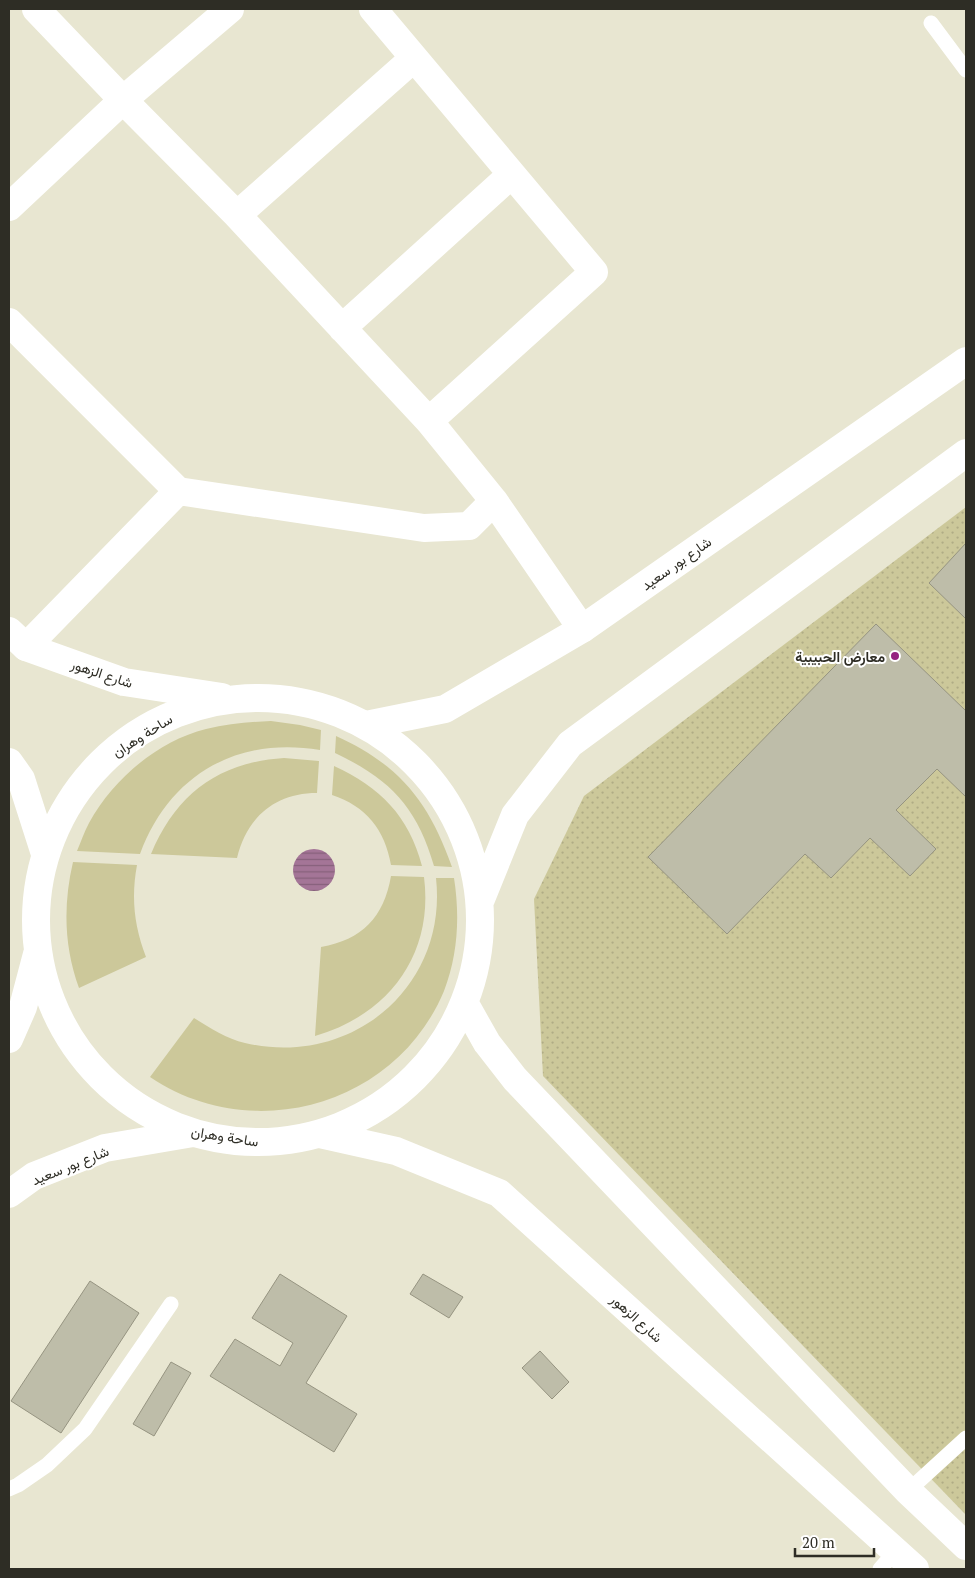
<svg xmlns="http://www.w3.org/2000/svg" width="975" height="1578" viewBox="0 0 975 1578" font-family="'PT Serif',Vazirmatn,serif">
  <defs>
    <pattern id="park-dots" width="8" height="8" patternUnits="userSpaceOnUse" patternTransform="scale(1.25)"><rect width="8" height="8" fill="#ccc89a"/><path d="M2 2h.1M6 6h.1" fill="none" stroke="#b0ac85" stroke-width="1.8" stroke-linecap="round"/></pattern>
    <pattern id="water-rules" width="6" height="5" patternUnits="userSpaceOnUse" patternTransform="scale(1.25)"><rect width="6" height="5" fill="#a47597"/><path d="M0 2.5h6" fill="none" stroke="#86607b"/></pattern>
  </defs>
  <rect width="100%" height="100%" fill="#e8e6d1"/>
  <path fill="#ccc89a" d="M271 721 300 725 321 730 320 750C237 736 169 775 140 854L77 851C81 842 84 832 89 823 113 779 158 741 206 729 228 724 249 722 271 721Z
    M336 736C400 765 429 802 452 867L434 866C417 807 390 779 335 753Z
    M284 758 319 761 317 793C274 793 247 818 237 858L151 854C176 794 219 762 284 758Z
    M334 766C380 787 409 816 422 866L391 865C385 830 366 806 332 795Z
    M73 862 137 865C131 897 134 926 146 957L79 988C64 947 63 905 73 862Z
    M391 876 424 877C434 955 388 1015 315 1036L321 947C362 940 384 917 391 876Z
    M436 878H454C460 916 458 955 444 991 396 1106 252 1146 150 1077L194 1018C210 1028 227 1039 245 1043 351 1068 448 987 436 878Z"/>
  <path fill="url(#park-dots)" d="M966 507V1515L543 1076 534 899 584 796Z"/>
  <path fill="url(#water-rules)" d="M293 870a21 21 0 1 1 42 0a21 21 0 1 1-42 0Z"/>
  <path fill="#bebda9" stroke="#969481" d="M966 543V619L929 583Z
    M876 624 966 711V797L937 769 896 810 936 849 910 876 870 838 831 878 805 854 727 934 648 857Z
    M280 1274 347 1316 306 1383 357 1414 334 1452 210 1376 235 1339 280 1366 293 1343 252 1318Z
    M423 1274 463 1297 449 1318 410 1294Z
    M90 1281 139 1313 61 1433 11 1401Z
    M540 1351 569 1382 552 1399 522 1368Z
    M171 1362 191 1373 154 1436 133 1424Z"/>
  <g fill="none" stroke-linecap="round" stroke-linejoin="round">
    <path stroke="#fff" stroke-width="15" d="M931 23 966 70
      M9 1489 18 1485 47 1465 85 1429 171 1304
      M908 1491 966 1438
      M880 1569 895 1552"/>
    <path stroke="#fff" stroke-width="28" d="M36 9 123 100 237 215 429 421 494 501 582 629
      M373 9 594 272 429 421
      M9 207 123 100 230 9
      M237 215 414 58
      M9 322 178 491 424 528 469 526 494 501
      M342 328 511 175
      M26 647 178 491"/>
    <path stroke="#fff" stroke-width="28" d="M9 631 26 647 124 682 222 697
      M36 920a222 222 0 1 1 444 0a222 222 0 1 1-444 0Z
      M366 725 445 709 582 629 966 361
      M9 762 21 779 45 854
      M481 899 515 815 570 744 966 453
      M465 1004 487 1043 515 1079 908 1491 966 1546
      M9 1039 23 1007 37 954
      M320 1134 396 1151 499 1193 915 1569
      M9 1194 34 1176 105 1148 193 1133"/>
  </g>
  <circle fill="#952280" stroke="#fff" stroke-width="2" cx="895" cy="656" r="5"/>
  <g text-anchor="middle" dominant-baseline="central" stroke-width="4" stroke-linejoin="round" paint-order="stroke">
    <g font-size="14" fill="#2e2d25" stroke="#fff">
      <text transform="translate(676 563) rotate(-35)">شارع بور سعيد</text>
      <text transform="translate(102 673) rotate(18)">شارع الزهور</text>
      <text transform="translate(142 735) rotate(-32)">ساحة وهران</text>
      <text transform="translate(225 1136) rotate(9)">ساحة وهران</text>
      <text transform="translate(70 1165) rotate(-22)">شارع بور سعيد</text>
      <text transform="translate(637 1318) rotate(42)">شارع الزهور</text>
    </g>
    <g font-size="14" font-weight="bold" fill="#2e2d25" stroke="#fff" text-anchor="end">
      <text x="885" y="656">معارض الحبيبية</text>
    </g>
  </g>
  <rect width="975" height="1578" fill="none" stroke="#2e2d25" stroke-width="20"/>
  <path d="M795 1548v8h79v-8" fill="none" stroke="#2e2d25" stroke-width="2.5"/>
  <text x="802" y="1548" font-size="15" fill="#2e2d25" stroke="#ffffff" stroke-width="4" paint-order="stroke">20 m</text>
</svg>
